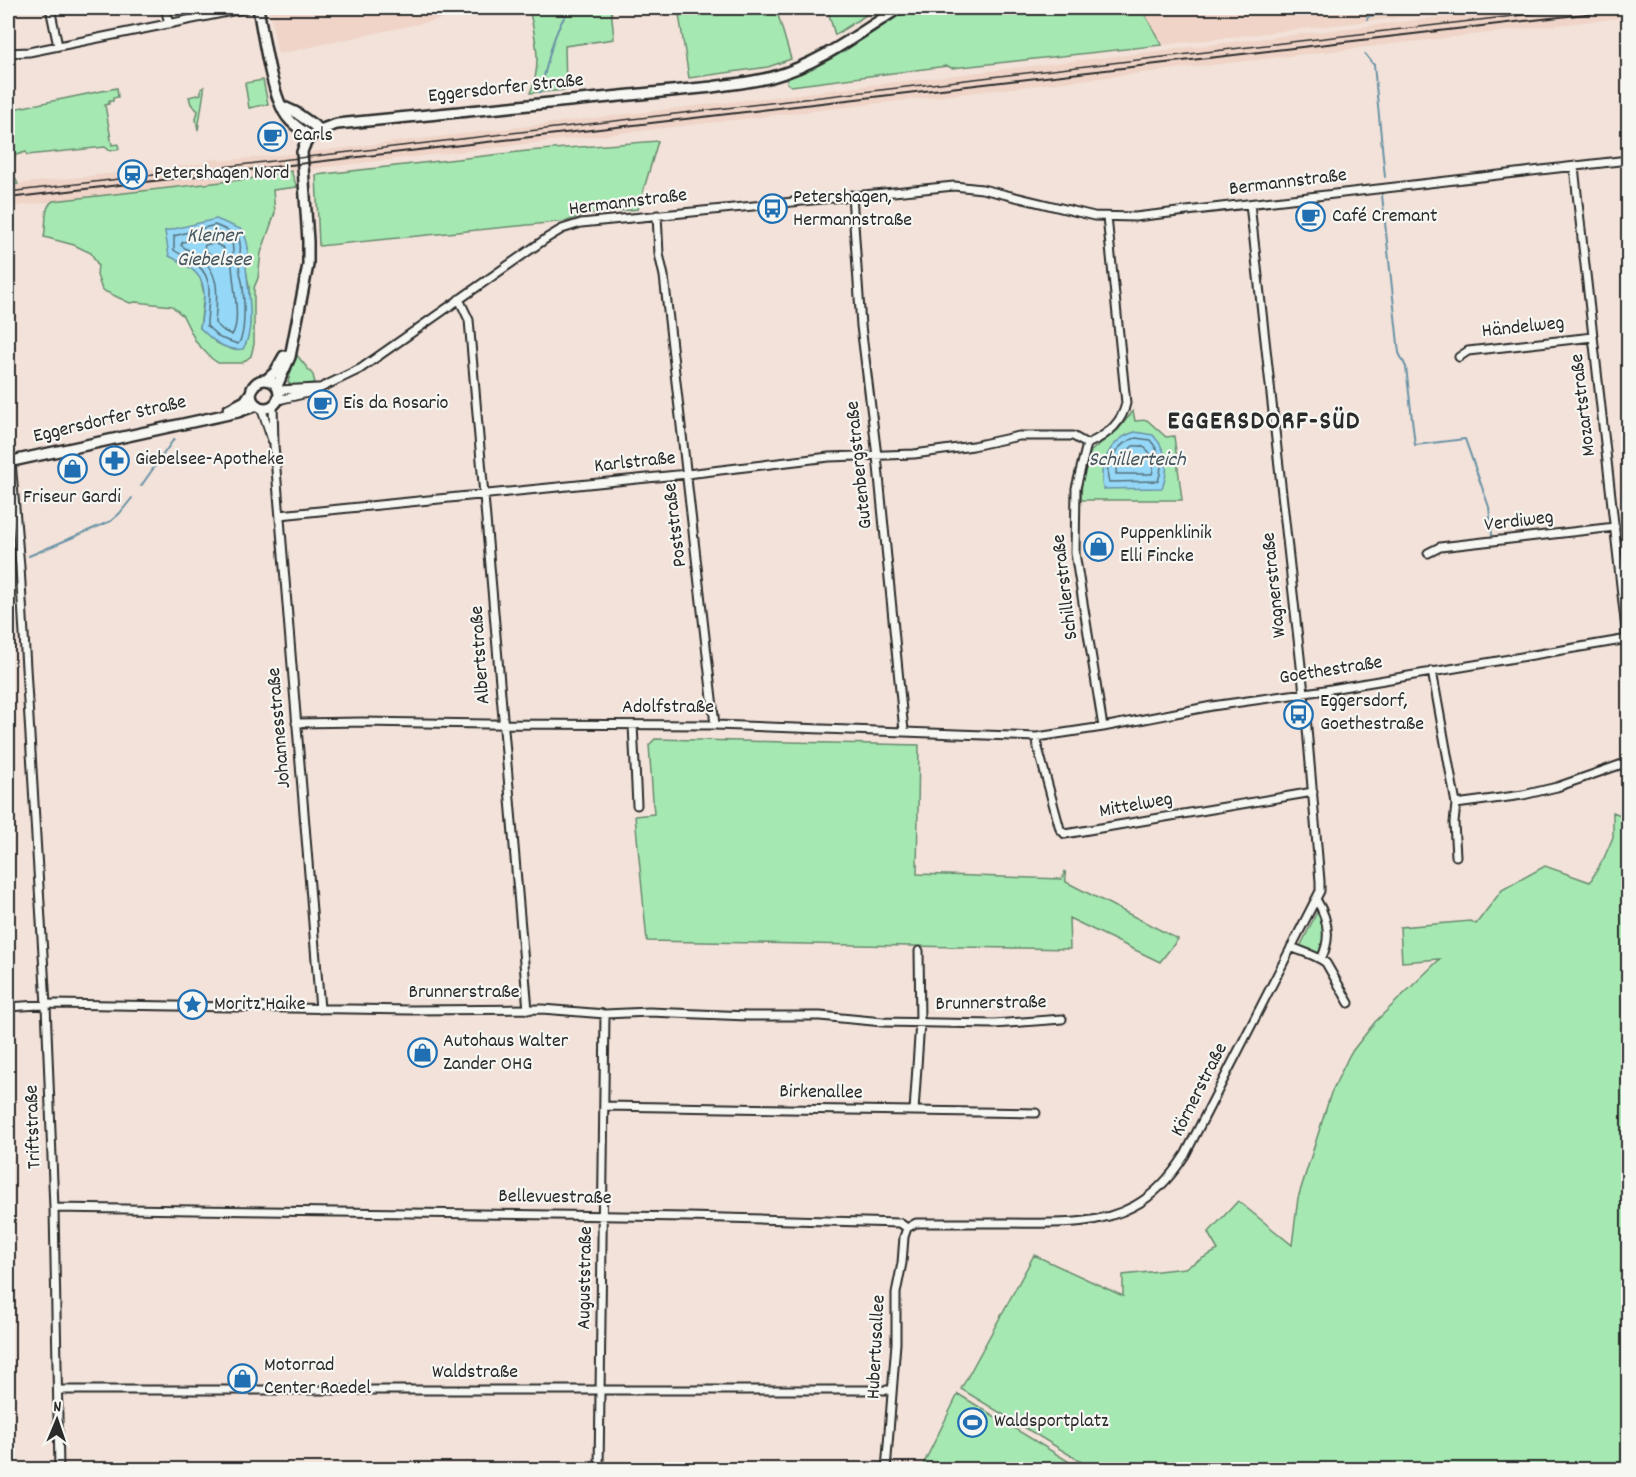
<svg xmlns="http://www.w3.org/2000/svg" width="1636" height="1477" viewBox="0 0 1636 1477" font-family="Dekko,sans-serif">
  <rect width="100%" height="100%" fill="#f2e2d9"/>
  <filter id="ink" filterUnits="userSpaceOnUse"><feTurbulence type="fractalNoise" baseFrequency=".0167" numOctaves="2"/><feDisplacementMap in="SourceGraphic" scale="12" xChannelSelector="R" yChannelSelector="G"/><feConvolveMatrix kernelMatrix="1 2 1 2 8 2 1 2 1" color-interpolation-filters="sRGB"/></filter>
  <g filter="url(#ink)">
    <path fill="#efd4c7" d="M269 8H492L278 54Z
      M1140 8H1481L1162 45Z
      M1518 8H1628V17L291 171 249 179 8 207V186L18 184 207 163V160L219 159 220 161 311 152Z"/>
    <path fill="#a6e8b2" stroke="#688a6e" stroke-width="1.5" fill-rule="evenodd" d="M529 8H611L614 39 565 46 566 90 530 93C543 65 535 37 529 8Z
      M678 8H776L791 59 768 67 689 78Z
      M827 8H877L835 35Z
      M906 8H1141L1162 45 952 68 947 66 791 86 787 83 788 77 822 61Z
      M263 80 268 104 249 108 245 83Z
      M204 87V91L198 130 196 119 198 111 191 104 189 97 201 94V89Z
      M117 88 118 97 113 98V101H109V104L105 105 112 145 118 144 119 149 110 151 105 147 27 155 26 152 13 156V174L18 184 8 186V110Z
      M658 141 638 209 587 214 567 221 319 246 316 175 527 151Z
      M291 171 297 187 273 190 275 213 261 253 258 278 254 288V344L251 356 242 363H218L211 358 196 342 183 316 172 306 136 302 130 303 102 290 97 275 98 265 91 253 74 245 44 237C47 224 43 207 53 201L249 179ZM181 228 248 248 245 264 249 287 250 324 234 350 217 343 200 328 204 294 200 276 188 265 165 231Z
      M296 354 313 375 315 383 292 387 288 382Z
      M1133 411 1135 421 1147 420 1166 437 1174 436 1182 500H1081L1082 475 1091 451 1118 430Z
      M655 739 919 745 917 874 1062 879 1065 871 1066 882 1178 939 1160 962 1069 918 1070 949 647 941 635 816 654 814 649 745Z
      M1613 812 1628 818V1469H1093L961 1389 1034 1255 1123 1296V1275L1185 1268 1218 1250 1208 1233 1238 1201 1292 1245 1298 1198 1331 1093 1350 1054 1375 1022 1440 959 1402 962 1400 927 1471 921 1476 924 1502 890 1545 866 1590 882 1604 858 1613 837Z
      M1317 912C1328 919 1325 938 1323 950 1314 956 1309 953 1300 947Z
      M958 1394 1081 1469H921Z"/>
    <path fill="#94d7f6" stroke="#6a92a5" stroke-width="1.5" d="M216 219 243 230C245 236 248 243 248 249 248 255 245 261 246 267 248 289 256 330 243 349 225 352 211 339 200 328 207 285 209 275 169 256L165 231Z
      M1135 432 1153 435C1168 451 1170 468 1162 488L1103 489C1098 464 1110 439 1135 432Z"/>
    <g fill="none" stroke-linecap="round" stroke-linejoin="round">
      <path stroke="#55707c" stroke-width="1.5" d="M215 225 238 235C242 247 240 251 239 263 239 271 242 279 243 287 244 300 246 335 238 344L220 338 207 326C207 300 218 277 191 260 185 256 179 254 174 250V236Z
        M215 233 231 240C235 249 232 255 232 264 232 281 242 321 232 335L224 331 215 323C217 296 222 273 197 255 192 251 185 249 181 245L183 242Z
        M214 243 224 248 221 263 204 249 205 245Z
        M1136 438 1150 440C1160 451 1164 467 1158 481L1109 482C1103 464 1118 442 1136 438Z
        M1133 446C1150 443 1156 461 1152 474H1116C1116 461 1124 453 1133 446Z"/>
      <path stroke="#6a92a5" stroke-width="2" d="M1367 19 1369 16 1428 8
        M1365 54 1374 65 1385 177
        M540 92C548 64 552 30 571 8
        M1382 195 1399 353 1406 367 1415 445 1465 439 1489 507 1492 535
        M141 486 174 439
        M29 556 111 521 120 513 132 498"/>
      <defs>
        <path id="street" d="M50 8 58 46
          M165 8 169 23
          M8 53 29 52 247 8
          M1574 167 1627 639
          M852 195 861 326 877 456 904 731
          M657 215 659 254 664 276 715 725
          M459 299 469 320 528 1010
          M1459 357 1468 351 1593 337
          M279 390 318 388
          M278 400 312 392 360 369 547 238 562 229 581 223 954 186 982 189 1094 216 1135 217 1628 160
          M273 405 274 445 320 1009
          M261 407 272 440
          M1087 444 1076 488 1075 553 1103 727
          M1087 444C1106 436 1122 424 1126 403L1107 217
          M11 461 20 567 46 1005 54 1208 59 1470
          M280 515 687 474 829 457 914 454 973 446 1019 436H1073L1087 444
          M1428 553 1440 547 1615 527
          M1432 671 1456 804 1454 823 1456 856
          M296 723 362 722 487 724 715 725 1037 737 1103 727 1212 706 1319 691 1628 639
          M633 725 637 805
          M1037 737 1038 748 1060 829 1065 834 1313 792
          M1456 804 1523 795 1557 787 1628 762
          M1316 899C1328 918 1332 938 1321 959
          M1291 947C1302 952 1317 955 1326 963L1349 1003
          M8 1007 54 1004 410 1010 542 1009 605 1014 649 1012 748 1016H820L883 1022 994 1024 1062 1019
          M605 1106 1036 1113
          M914 1111 920 1022 919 951
          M54 1208 688 1217 900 1223 907 1228
          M907 1228 916 1223C947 1223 977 1223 1008 1223 1049 1223 1096 1227 1134 1206 1155 1195 1172 1175 1185 1155L1320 891V881L1304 693 1250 204
          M58 1390H892
          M599 1470 605 1014
          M886 1470 896 1343V1293L902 1263 904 1237 907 1228"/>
        <path id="secondary" d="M258 8C263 34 272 99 288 118 293 125 303 131 310 136
          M282 106 295 112 319 129
          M266 380 275 372 284 356
          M251 394a14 14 0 1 1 28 0a14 14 0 1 1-28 0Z
          M277 386 290 357 308 265V241L302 152C307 134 320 129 337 124L712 87C732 84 753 82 772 77 819 64 858 34 899 8
          M228 410 245 401 252 391
          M8 462 238 412 257 405"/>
      </defs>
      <use href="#street" stroke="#2b2b2b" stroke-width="11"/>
      <use href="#secondary" stroke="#2b2b2b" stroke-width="14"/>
      <use href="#street" stroke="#f6f6f2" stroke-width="7"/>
      <use href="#secondary" stroke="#f6f6f2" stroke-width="9"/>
      <path stroke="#2b2b2b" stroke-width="1.5" d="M8 192 1582 8"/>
      <path stroke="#2b2b2b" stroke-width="2" d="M8 198 1628 9"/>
    </g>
  </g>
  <defs>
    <symbol id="cafe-ring" viewBox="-11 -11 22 22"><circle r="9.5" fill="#f6f6f2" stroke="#1f6fb2" stroke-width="1.5"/><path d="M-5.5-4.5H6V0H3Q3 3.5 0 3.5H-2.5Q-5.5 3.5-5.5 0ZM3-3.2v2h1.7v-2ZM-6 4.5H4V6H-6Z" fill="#1f6fb2"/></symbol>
    <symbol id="station-ring" viewBox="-11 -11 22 22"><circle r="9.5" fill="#f6f6f2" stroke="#1f6fb2" stroke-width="1.5"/><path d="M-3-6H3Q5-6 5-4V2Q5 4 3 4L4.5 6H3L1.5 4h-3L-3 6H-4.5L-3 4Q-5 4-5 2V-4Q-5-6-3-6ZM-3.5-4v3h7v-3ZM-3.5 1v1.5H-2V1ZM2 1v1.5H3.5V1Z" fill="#1f6fb2"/></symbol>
    <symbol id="bus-ring" viewBox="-11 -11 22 22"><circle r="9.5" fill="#f6f6f2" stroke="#1f6fb2" stroke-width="1.5"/><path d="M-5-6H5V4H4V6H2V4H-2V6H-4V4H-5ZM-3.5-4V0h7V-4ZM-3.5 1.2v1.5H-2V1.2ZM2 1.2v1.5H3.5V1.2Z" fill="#1f6fb2"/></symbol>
    <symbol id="pharmacy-ring" viewBox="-11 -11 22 22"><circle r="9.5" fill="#f6f6f2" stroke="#1f6fb2" stroke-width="1.5"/><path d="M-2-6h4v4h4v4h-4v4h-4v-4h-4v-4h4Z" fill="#1f6fb2"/></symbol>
    <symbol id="shop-ring" viewBox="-11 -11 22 22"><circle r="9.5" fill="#f6f6f2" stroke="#1f6fb2" stroke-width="1.5"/><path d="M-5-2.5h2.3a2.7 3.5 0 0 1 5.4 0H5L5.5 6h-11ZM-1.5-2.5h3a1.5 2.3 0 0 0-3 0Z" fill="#1f6fb2"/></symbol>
    <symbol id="sight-ring" viewBox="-11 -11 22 22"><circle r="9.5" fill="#f6f6f2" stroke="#1f6fb2" stroke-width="1.5"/><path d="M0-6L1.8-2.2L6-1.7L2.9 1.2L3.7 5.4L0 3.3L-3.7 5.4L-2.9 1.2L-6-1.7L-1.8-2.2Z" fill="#1f6fb2"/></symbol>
    <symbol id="stadium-ring" viewBox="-11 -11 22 22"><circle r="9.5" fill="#f6f6f2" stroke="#1f6fb2" stroke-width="1.5"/><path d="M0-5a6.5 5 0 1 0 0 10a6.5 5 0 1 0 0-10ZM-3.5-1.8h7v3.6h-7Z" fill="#1f6fb2"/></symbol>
  </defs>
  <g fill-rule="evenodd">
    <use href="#cafe-ring" x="256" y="120" width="33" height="33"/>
    <use href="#station-ring" x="116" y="158" width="33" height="33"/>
    <use href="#bus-ring" x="756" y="192" width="33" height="33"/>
    <use href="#cafe-ring" x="1294" y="200" width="33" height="33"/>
    <use href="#cafe-ring" x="306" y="388" width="33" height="33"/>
    <use href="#pharmacy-ring" x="98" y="444" width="33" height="33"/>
    <use href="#shop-ring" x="56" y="452" width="33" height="33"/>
    <use href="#shop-ring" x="1082" y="530" width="33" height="33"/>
    <use href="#bus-ring" x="1282" y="698" width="33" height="33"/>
    <use href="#sight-ring" x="176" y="988" width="33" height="33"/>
    <use href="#shop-ring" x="406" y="1036" width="33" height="33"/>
    <use href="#shop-ring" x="226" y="1362" width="33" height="33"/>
    <use href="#stadium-ring" x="956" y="1406" width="33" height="33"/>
  </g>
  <g text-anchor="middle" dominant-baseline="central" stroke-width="4.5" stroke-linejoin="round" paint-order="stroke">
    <g font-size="20" fill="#2b2b2b" stroke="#f6f6f2">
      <text transform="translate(506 89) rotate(-6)">Eggersdorfer Straße</text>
      <text transform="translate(1288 183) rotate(-7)">Bermannstraße</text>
      <text transform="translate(628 203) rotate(-7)">Hermannstraße</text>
      <text transform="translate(1523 328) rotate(-6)">Händelweg</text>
      <text transform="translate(1584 405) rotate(-97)">Mozartstraße</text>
      <text transform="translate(110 420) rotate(-13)">Eggersdorfer Straße</text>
      <text transform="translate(635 463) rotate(-6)">Karlstraße</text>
      <text transform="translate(860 465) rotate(-96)">Gutenbergstraße</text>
      <text transform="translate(1519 522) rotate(-7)">Verdiweg</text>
      <text transform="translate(676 525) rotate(-97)">Poststraße</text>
      <text transform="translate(1275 585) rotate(-96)">Wagnerstraße</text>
      <text transform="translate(1066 587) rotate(-97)">Schillerstraße</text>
      <text transform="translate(481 655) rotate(-94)">Albertstraße</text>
      <text transform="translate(1331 671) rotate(-9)">Goethestraße</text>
      <text x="668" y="708">Adolfstraße</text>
      <text transform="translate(280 728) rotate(-95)">Johannesstraße</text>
      <text transform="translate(1136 806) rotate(-10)">Mittelweg</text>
      <text x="464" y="993">Brunnerstraße</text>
      <text transform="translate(991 1004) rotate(-1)">Brunnerstraße</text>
      <text transform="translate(1200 1090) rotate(-63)">Körnerstraße</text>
      <text transform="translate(821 1093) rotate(1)">Birkenallee</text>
      <text transform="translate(34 1127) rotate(-92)">Triftstraße</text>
      <text transform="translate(555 1198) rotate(1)">Bellevuestraße</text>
      <text transform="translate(586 1278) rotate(-89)">Auguststraße</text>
      <text transform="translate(877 1347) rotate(-87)">Hubertusallee</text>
      <text x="475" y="1373">Waldstraße</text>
    </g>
    <g font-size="20" fill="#2b2b2b" stroke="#f6f6f2" text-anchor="start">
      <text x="293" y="136">Carls</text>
      <text x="154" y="174">Petershagen Nord</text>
      <text x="793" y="198">Petershagen,<tspan x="793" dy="23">Hermannstraße</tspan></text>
      <text x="1332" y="217">Café Cremant</text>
      <text x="343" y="404">Eis da Rosario</text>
      <text x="135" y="460">Giebelsee-Apotheke</text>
      <text x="72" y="498" text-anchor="middle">Friseur Gardi</text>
      <text x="1120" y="534">Puppenklinik<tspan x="1120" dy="23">Elli Fincke</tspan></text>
      <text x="1320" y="702">Eggersdorf,<tspan x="1320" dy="23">Goethestraße</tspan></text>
      <text x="214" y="1005">Moritz Haike</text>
      <text x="443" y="1042">Autohaus Walter<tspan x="443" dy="23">Zander OHG</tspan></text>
      <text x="264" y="1366">Motorrad<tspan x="264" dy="23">Center Raedel</tspan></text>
      <text x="994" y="1422">Waldsportplatz</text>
    </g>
    <g font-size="21" font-style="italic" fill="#45565e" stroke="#f6f6f2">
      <text x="214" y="237">Kleiner<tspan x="214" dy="24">Giebelsee</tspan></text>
      <text x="1137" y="461">Schillerteich</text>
    </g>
    <g font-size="26" font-weight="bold" letter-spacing="1.5" fill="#2b2b2b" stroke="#f6f6f2">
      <text x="1264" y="422">EGGERSDORF-SÜD</text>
    </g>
  </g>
  <rect width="1636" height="1477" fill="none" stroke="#f6f6f2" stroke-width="30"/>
  <rect x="15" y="15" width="1606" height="1447" fill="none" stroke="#2b2b2b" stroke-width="2" filter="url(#ink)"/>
  <g transform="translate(57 1420) rotate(2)" stroke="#f6f6f2" stroke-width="4.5" paint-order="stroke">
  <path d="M0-4.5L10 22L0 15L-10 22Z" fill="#2b2b2b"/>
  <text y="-9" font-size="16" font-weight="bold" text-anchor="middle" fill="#2b2b2b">N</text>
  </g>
</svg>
